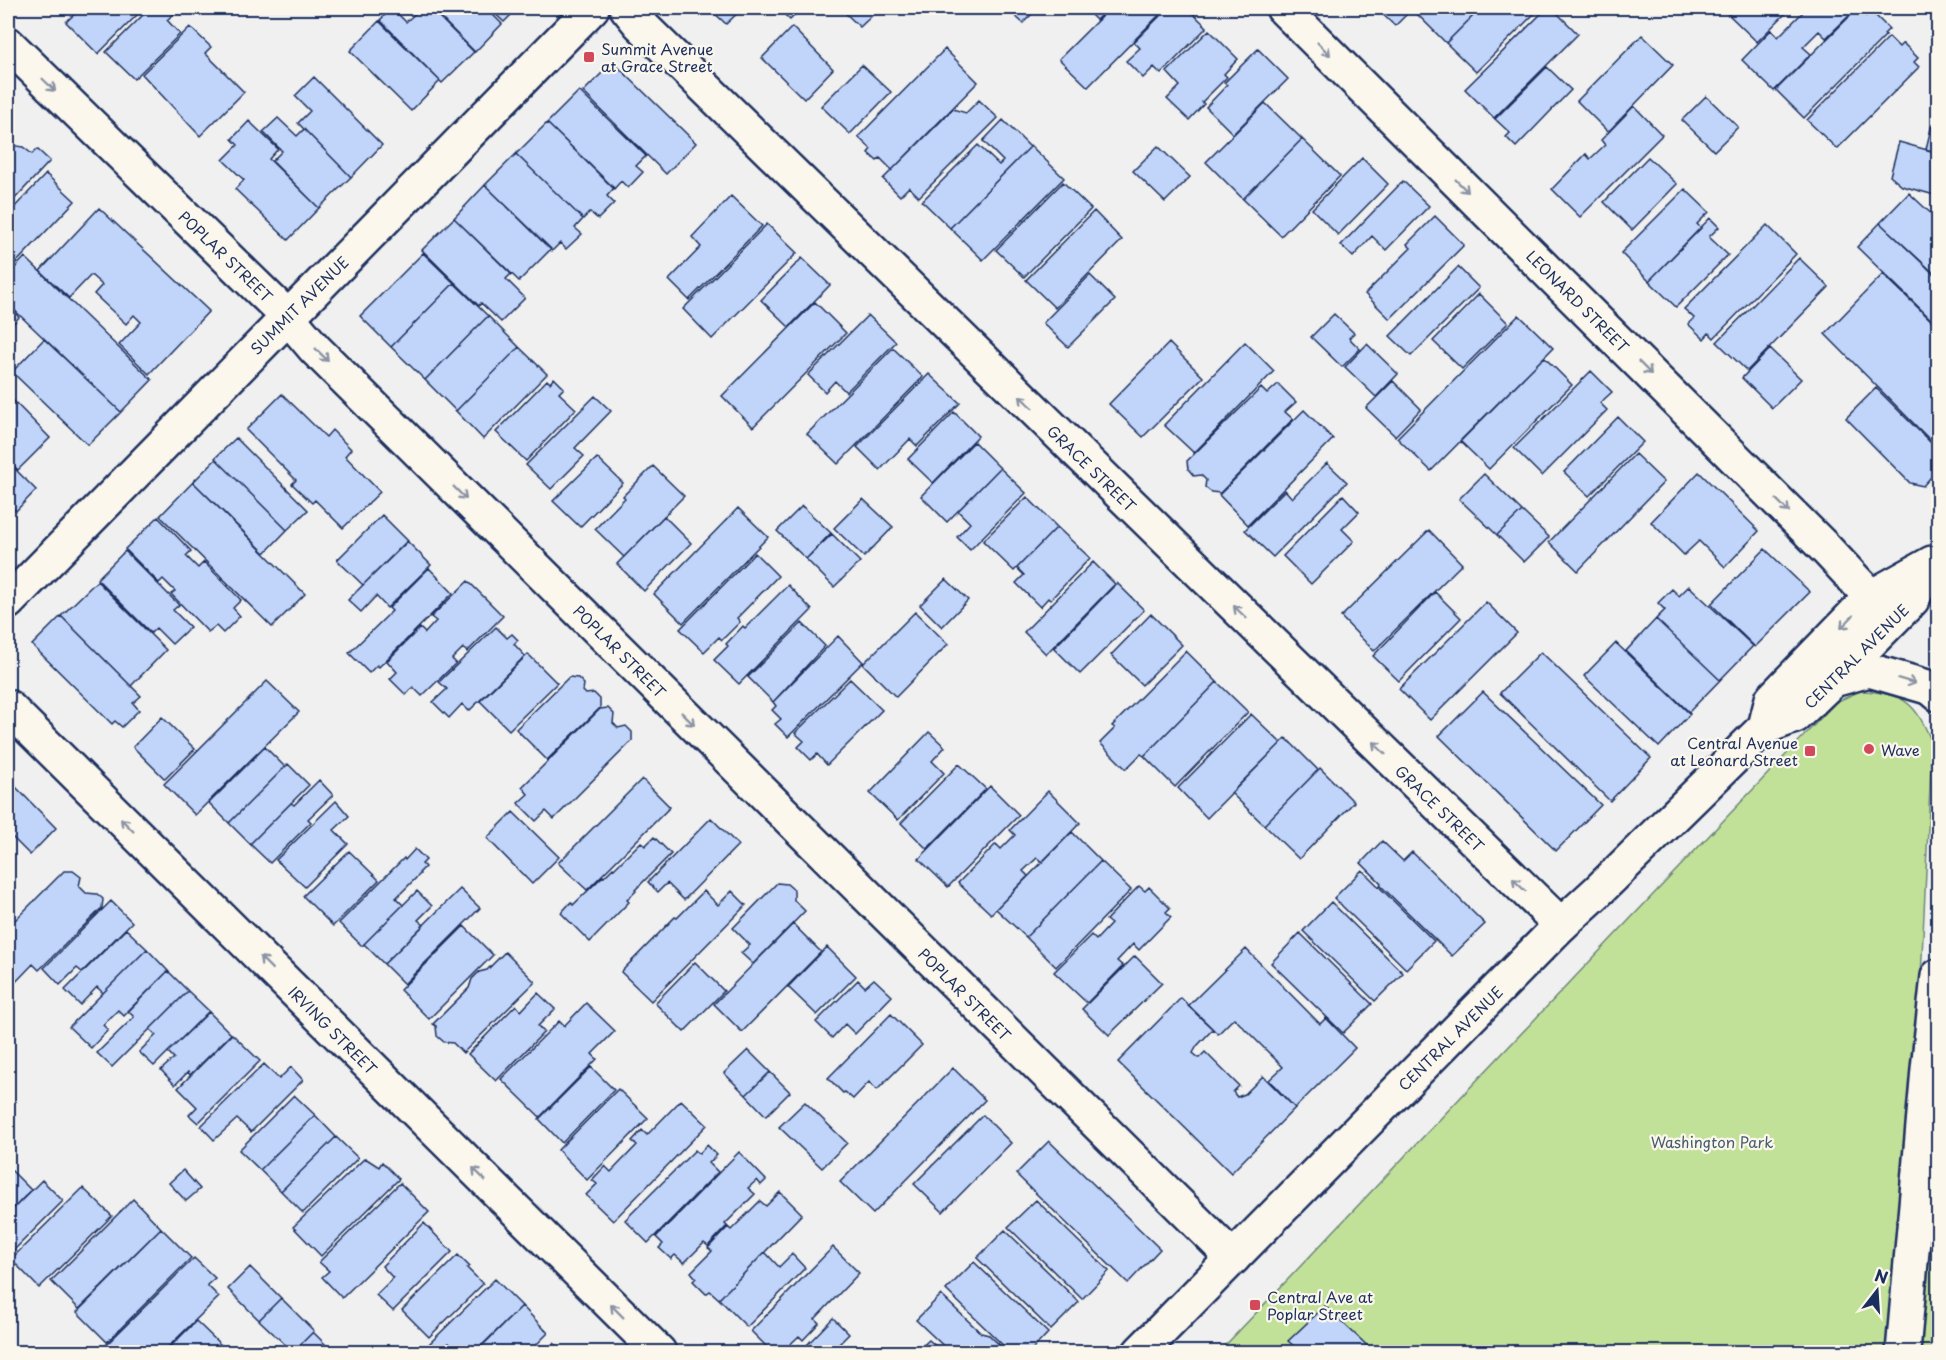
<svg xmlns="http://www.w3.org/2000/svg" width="1946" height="1360" viewBox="0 0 1946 1360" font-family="'Playpen Sans',sans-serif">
  <rect width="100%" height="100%" fill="#eff0ef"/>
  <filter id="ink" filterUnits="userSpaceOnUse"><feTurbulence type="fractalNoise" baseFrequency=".0167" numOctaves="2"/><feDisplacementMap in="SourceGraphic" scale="12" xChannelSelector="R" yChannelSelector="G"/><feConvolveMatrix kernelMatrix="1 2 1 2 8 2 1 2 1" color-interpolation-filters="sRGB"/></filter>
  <g filter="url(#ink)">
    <path fill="#c2e198" stroke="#6e887b" stroke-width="1.5" d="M1860 691C1904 692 1916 703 1932 743L1916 1084 1938 1106V1352H1219L1836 702Z"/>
    <path fill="#c1d4f9" stroke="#1b2f5e" stroke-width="1.5" d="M81 8H136L140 12 98 54 66 22Z
      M150 8H180L167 20 180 34 134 79 106 52Z
      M392 8 406 22 421 8H430L474 52 442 83 380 20Z
      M431 8H486L502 24 475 52Z
      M489 8H518L504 22Z
      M709 8H743L726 24Z
      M778 8H802L790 20Z
      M840 8H880L860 27Z
      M1006 8H1038L1023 23Z
      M1084 8H1108L1096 20Z
      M1110 8H1166L1088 87 1059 59Z
      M1168 8H1187L1207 27 1161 74 1154 67 1143 78 1126 61 1140 48 1134 42Z
      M1376 8H1413L1395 26Z
      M1420 8H1481L1446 43 1415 12Z
      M1481 8H1540L1476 72 1446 43Z
      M1547 8H1552L1578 34 1494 118 1465 89Z
      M1729 8H1791L1757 42 1725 11Z
      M1807 8H1857L1826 38 1819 31 1803 47 1811 54 1774 91 1742 60 1771 30 1778 37Z
      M1858 8 1866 16 1871 11 1889 29 1884 34 1886 35 1804 118 1776 90Z
      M379 21 440 81 411 111 350 51Z
      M190 27 211 47 205 53 244 92 200 136 142 74Z
      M792 27 833 69 804 99 762 58Z
      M1209 30 1238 59 1224 74 1227 77 1202 102 1204 104 1189 120 1167 99 1180 86 1167 72Z
      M1642 35 1673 65 1608 132 1577 101Z
      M1889 37 1899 47 1903 43 1918 58 1914 62 1919 67 1837 149 1807 120Z
      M945 49 978 82 892 170 880 158 877 161 868 153 871 149 858 137Z
      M1258 49 1288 79 1233 134 1206 107 1227 85 1224 83Z
      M613 62 696 143 666 174 583 92Z
      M862 65 891 92 850 134 821 106Z
      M1547 67 1571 90 1516 147 1506 137 1510 133 1495 119Z
      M314 77 382 145 351 177 298 123 310 111 295 96Z
      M579 91 646 156 636 166 643 172 628 188 621 181 614 189 547 123Z
      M1706 96 1738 127 1714 151 1682 120Z
      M979 100 998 118 919 197 909 187 900 196 883 179 953 109 966 113Z
      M1265 103 1302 139 1243 199 1206 162Z
      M1634 106 1662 135 1580 217 1552 189 1586 154 1590 159 1605 145 1601 140Z
      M278 118 297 136 304 129 351 177 319 208 272 161 282 151 263 132Z
      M1003 120 1030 147 950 228 922 201 978 145 999 165 1003 161 983 141Z
      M249 121 278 149 269 159 319 208 288 240 235 189 244 180 223 160 238 145 232 139Z
      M547 123 614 188 607 196 614 203 598 219 590 212 583 219 516 154Z
      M1932 124 1938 126V153L1926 149Z
      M1302 139 1340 176 1281 236 1243 199Z
      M1899 142 1938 153V196L1902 186 1890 176Z
      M11 145 23 147 32 154 37 149 50 161 8 206V149Z
      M1031 146 1064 178 983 260 950 228Z
      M1158 146 1190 177 1165 202 1133 171Z
      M516 154 583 219 575 228 582 234 566 249 560 243 552 251 485 185Z
      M1648 157 1677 184 1632 230 1604 202Z
      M1362 158 1388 184 1338 235 1312 209Z
      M46 174 75 201 10 269 8 266V214Z
      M1403 181 1429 206 1386 250 1372 236 1353 257 1341 245Z
      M1063 182 1091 209 1024 277 996 250Z
      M485 185 551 249 519 281 454 218Z
      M1685 189 1709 212 1697 224 1701 228 1649 281 1621 253Z
      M1909 193 1938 220V277L1880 223Z
      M731 196 762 226 689 300 669 280 701 247 692 237Z
      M99 208 209 311 149 374 119 345 141 322 134 315 126 324 94 294 102 285 91 275 69 298 40 271Z
      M1094 211 1122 240 1055 308 1026 280Z
      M1435 216 1464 245 1390 319 1365 294 1411 248 1407 244Z
      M454 218 511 274 506 279 525 298 501 322 481 303 479 306 422 250Z
      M1710 218 1719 227 1709 237 1728 255 1676 307 1649 281Z
      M1880 223 1938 278V326L1857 247Z
      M767 224 797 253 712 339 683 309Z
      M1767 225 1796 254 1714 338 1709 333 1704 339 1688 324 1694 318 1684 309Z
      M423 253 454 283 391 347 360 316Z
      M25 257 152 380 121 412 8 304V284L14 277 10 273Z
      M802 258 830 285 789 327 761 300Z
      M1799 258 1829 287 1747 371 1717 342Z
      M1458 267 1479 288 1411 356 1390 336Z
      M1883 274 1938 327V448L1825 334Z
      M1090 275 1115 300 1068 347 1043 323Z
      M454 283 488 316 425 380 391 347Z
      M1479 294 1508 323 1462 369 1433 341Z
      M815 302 846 333 753 427 722 396Z
      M8 306 19 317 8 330Z
      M1334 314 1354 333 1349 338 1360 349 1342 367 1311 337Z
      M868 315 896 342 846 392 835 381 825 392 808 375Z
      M1519 315 1553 348 1431 471 1397 438Z
      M488 316 519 347 456 411 425 380Z
      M44 339 121 412 88 445 12 372Z
      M1245 342 1274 371 1194 453 1164 425Z
      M1169 343 1203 377 1143 437 1109 404Z
      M1367 344 1398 374 1376 397 1345 367Z
      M519 347 547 374 483 439 456 411Z
      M893 348 923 377 838 464 807 434Z
      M1770 349 1801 379 1772 408 1742 378Z
      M1544 357 1572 385 1489 469 1460 441Z
      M1591 371 1612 392 1600 403 1607 410 1542 476 1514 448Z
      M929 374 960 403 917 446 910 439 880 470 857 447Z
      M554 378 564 388 559 393 576 409 526 461 496 432 547 380 550 383Z
      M1393 381 1421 409 1395 436 1366 408Z
      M1278 384 1296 402 1285 412 1293 419 1220 493 1211 492 1205 487 1206 480 1201 475 1194 476 1188 469 1187 461 1261 388 1267 394Z
      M1876 388 1938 450V469L1923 486 1910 483 1846 418Z
      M282 394 326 437 332 430 351 449 345 456 380 492 343 528 315 500 312 503 292 484 296 480 246 430Z
      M8 395 50 438 18 470 8 460Z
      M595 396 611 411 575 448 584 456 551 489 526 465Z
      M1304 410 1333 439 1248 525 1219 495Z
      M954 412 978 436 933 483 908 459Z
      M1618 417 1643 442 1589 496 1564 472Z
      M236 438 308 510 287 530 215 458Z
      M974 442 1000 468 947 522 921 496Z
      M1635 454 1664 482 1578 571 1549 542Z
      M597 458 623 483 580 527 553 501Z
      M216 459 287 530 265 553 193 482Z
      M8 462 36 490 16 511 8 503Z
      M1327 463 1347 482 1273 557 1245 530 1285 490 1292 498Z
      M653 466 684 496 624 557 595 529 625 498 623 496Z
      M1000 468 1026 493 970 550 957 537 970 523 958 511Z
      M1699 472 1759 531 1725 567 1699 541 1684 555 1651 522Z
      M1484 474 1522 511 1497 535 1459 499Z
      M193 482 305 594 272 627 160 516Z
      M1343 495 1359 512 1342 529 1354 541 1311 584 1283 556Z
      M1027 497 1057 527 1014 571 983 541Z
      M863 499 893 527 864 557 834 528Z
      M802 506 831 533 806 559 777 531Z
      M738 508 768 537 683 623 654 594Z
      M1522 511 1549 537 1524 562 1497 535Z
      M382 515 408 541 363 585 337 560Z
      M664 516 691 543 644 591 617 564Z
      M158 517 191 551 186 556 198 568 204 562 241 600 233 608 240 616 223 633 216 626 208 632 171 594 175 591 163 579 159 583 125 549Z
      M1057 527 1090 558 1050 600 1048 598 1040 607 1016 583 1024 575 1017 568Z
      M1429 530 1462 564 1374 651 1341 617Z
      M832 534 860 562 834 587 806 559Z
      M407 541 431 565 387 608 376 596 361 612 348 600Z
      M1765 549 1810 592 1755 647 1711 604Z
      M125 551 179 605 173 610 190 627 172 644 156 628 151 633 97 579Z
      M755 553 778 576 737 618 740 622 722 640 719 637 704 652 680 629Z
      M1093 562 1115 584 1046 654 1024 632Z
      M429 568 453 593 379 667 377 665 369 673 349 653 392 611 389 608Z
      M946 579 968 600 942 627 920 605Z
      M97 581 166 650 131 686 61 616Z
      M468 581 503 616 467 652 463 648 452 659 456 663 422 696 413 687 406 695 390 679 397 672 387 661 420 628 425 633 436 621 431 617Z
      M1117 583 1144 610 1080 674 1054 648Z
      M788 585 812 610 739 684 714 660 728 646 726 644 743 626 745 628Z
      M1689 586 1753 646 1720 680 1656 619 1665 610 1658 603 1672 589 1679 596Z
      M1435 592 1461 618 1399 681 1373 656Z
      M1486 602 1517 633 1430 720 1399 689Z
      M915 612 948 644 896 697 863 664Z
      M1151 614 1182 645 1142 685 1111 655Z
      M61 616 141 696 133 703 139 710 122 727 115 721 112 724 32 645Z
      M1656 619 1720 680 1689 712 1626 651Z
      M802 623 825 646 773 702 748 677Z
      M496 627 507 638 512 634 518 640 514 644 525 656 469 711 462 704 449 718 433 702 447 689 439 682Z
      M838 636 863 662 788 737 775 724 781 719 772 710 776 706 773 702Z
      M1616 643 1690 714 1659 747 1584 676Z
      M1186 651 1217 682 1144 756 1141 754 1126 769 1100 743 1115 728 1112 726Z
      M1541 652 1651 758 1610 801 1500 693Z
      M528 654 557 683 509 730 480 701Z
      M569 677 578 678 584 684 583 691 586 694 594 693 600 699V708L547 760 516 729Z
      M850 679 882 710 827 765 817 754 811 760 798 747 804 741 795 733Z
      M267 681 299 712 195 815 164 784Z
      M1217 682 1248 712 1175 787 1144 756Z
      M1483 692 1601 805 1556 851 1439 736Z
      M608 708 614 714 613 723 618 728 626 726 632 732V741L554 819 546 811 536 821 518 803 528 794 522 787 600 709Z
      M1251 714 1281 743 1207 818 1178 788Z
      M162 717 195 749 165 779 133 747Z
      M929 732 945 747 932 761 944 773 898 820 870 793Z
      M1286 738 1318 770 1264 825 1231 793Z
      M265 747 285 767 229 823 209 803Z
      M288 764 309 785 250 844 229 823Z
      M959 764 986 789 927 849 901 823Z
      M1320 768 1354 802 1299 859 1264 825Z
      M8 779 56 828 30 855 8 833Z
      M642 779 670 807 587 890 558 863Z
      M319 780 333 795 308 819 311 822 270 863 250 844 291 803 294 805Z
      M990 786 1019 815 948 887 919 859Z
      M1048 791 1080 823 1042 862 1037 858 1023 871 1028 876 991 914 958 883 996 844 1001 849 1015 835 1010 830Z
      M336 801 349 816 334 830 348 844 305 887 276 860Z
      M513 812 559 857 532 884 487 838Z
      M711 818 738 845 684 900 667 883 658 892 648 882Z
      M1072 832 1101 861 1026 937 996 909Z
      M654 837 671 854 635 890 636 891 627 900 629 902 590 942 561 913 571 902 573 905 603 876 604 877 613 868 614 869 641 842 645 846Z
      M1382 841 1403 861 1412 852 1485 924 1452 956 1380 885 1381 883 1361 863Z
      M415 849 426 860 422 864 425 867 419 873 420 874 396 898 403 905 362 946 339 923 404 858 405 860Z
      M349 851 379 880 333 926 303 896Z
      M1101 861 1131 890 1056 967 1026 937Z
      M1362 870 1434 941 1406 969 1334 898Z
      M64 871H73L81 877 79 886 86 893 97 894 103 899 102 908 39 970 33 964 8 990V927Z
      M777 883 787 884 794 890V900L805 911 753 964 741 953 750 945 733 928Z
      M1139 886 1145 891 1149 887 1170 908 1166 912 1171 917 1139 950 1133 944 1117 961 1123 966 1087 1003 1054 972 1091 935 1096 940 1111 924 1106 920Z
      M460 889 480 908 404 984 384 964Z
      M417 891 432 906 418 920 424 925 384 964 364 944Z
      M704 891 718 905 732 891 746 905 651 1001 621 972 675 917 677 918Z
      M111 901 132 922 82 972 77 968 60 985 44 968Z
      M1331 902 1403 973 1375 1001 1303 931Z
      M793 924 821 952 742 1032 714 1004Z
      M464 926 493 955 429 1019 400 990Z
      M126 929 147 949 103 993 97 987 80 1005 65 990Z
      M1300 933 1372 1004 1343 1033 1271 963Z
      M827 947 856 976 817 1015 788 987Z
      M147 949 168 971 124 1016 118 1010 103 1025 108 1030 91 1048 69 1027Z
      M1246 949 1320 1024 1326 1018 1355 1048 1295 1108 1269 1080 1283 1067 1234 1018 1218 1034 1188 1006Z
      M505 952 535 982 463 1053 453 1043 444 1042 437 1036 436 1026 433 1024 469 988 472 979 479 972 487 970Z
      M1135 956 1162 983 1109 1035 1082 1009Z
      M695 962 724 991 684 1032 655 1003Z
      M168 971 188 991 112 1067 97 1053 134 1017 128 1011Z
      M874 979 892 996 855 1034 845 1024 832 1038 816 1022 858 980 865 987Z
      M188 991 209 1011 154 1066 139 1052 156 1035 150 1029Z
      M538 993 555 1009 538 1026 544 1032 496 1081 468 1054 516 1005 521 1011Z
      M1181 998 1213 1029 1197 1046 1193 1053 1199 1058 1205 1052 1239 1086 1233 1092 1237 1097 1245 1094 1263 1076 1295 1108 1231 1173 1118 1062Z
      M586 1003 615 1031 592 1054 597 1059 540 1117 501 1079 559 1021 564 1026Z
      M209 1012 231 1034 190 1075 188 1072 175 1085 161 1070 174 1058 168 1052Z
      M891 1014 922 1045 877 1090 869 1082 853 1099 845 1092 843 1093 828 1078Z
      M232 1034 260 1061 198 1123 189 1115 197 1107 178 1088Z
      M748 1050 770 1072 746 1095 724 1073Z
      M264 1064 279 1079 291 1067 303 1080 251 1132 237 1119 214 1140 201 1126Z
      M591 1067 614 1090 562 1143 539 1119Z
      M953 1068 985 1100 873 1214 840 1182Z
      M770 1072 790 1092 766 1116 746 1095Z
      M618 1089 648 1118 587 1180 558 1150Z
      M294 1095 315 1115 260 1170 239 1150Z
      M681 1100 707 1125 613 1221 586 1195 597 1184 592 1180 605 1166 611 1172 637 1145 632 1141 642 1130 647 1135Z
      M805 1102 847 1143 822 1168 779 1127Z
      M315 1115 336 1137 281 1191 260 1170Z
      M983 1115 1011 1143 943 1212 914 1184Z
      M336 1137 358 1158 303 1213 281 1191Z
      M1049 1141 1160 1249 1128 1283 1016 1174Z
      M707 1145 717 1155 709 1163 718 1172 648 1243 625 1220 695 1150 699 1154Z
      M739 1152 766 1180 761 1185 757 1180 748 1188 755 1194 725 1224 727 1226 708 1246 704 1243 684 1263 675 1255 671 1259 659 1248 663 1244 656 1237Z
      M365 1158 379 1167 382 1162 399 1179 321 1256 293 1227Z
      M10 1169 31 1190 8 1214V1172Z
      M183 1170 200 1189 186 1201 169 1183Z
      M42 1180 63 1201 8 1256V1214Z
      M400 1183 429 1212 342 1298 322 1277 329 1271 319 1262Z
      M83 1188 112 1216 39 1288 11 1259Z
      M780 1192 802 1214 719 1299 710 1291 706 1294 693 1281 696 1278 691 1272 712 1251 708 1248 728 1227 731 1230 760 1201 766 1206Z
      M133 1199 161 1228 79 1309 51 1281Z
      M1036 1200 1109 1271 1082 1299 1008 1227Z
      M424 1223 452 1252 393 1311 376 1295 393 1278 382 1266Z
      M161 1228 191 1258 107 1342 77 1312Z
      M1005 1230 1079 1302 1051 1330 977 1258Z
      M833 1247 859 1273 815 1319 819 1323 803 1340 799 1336 782 1352H772L751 1331Z
      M765 1252 779 1267 792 1254 805 1268 747 1327 719 1299Z
      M458 1255 469 1266 467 1268 483 1284 429 1337 402 1310Z
      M194 1258 215 1278 207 1285 219 1297 163 1352H99Z
      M974 1262 1048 1333 1030 1352H1010L946 1290Z
      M250 1267 281 1298 259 1320 228 1289Z
      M495 1279 522 1306 476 1352H459L449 1343 439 1352H434L427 1346Z
      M941 1295 981 1333 989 1335 1007 1352H950L916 1320Z
      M281 1298 314 1331 293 1352 259 1320Z
      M522 1306 548 1333 529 1352H475Z
      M1325 1306 1374 1352H1301L1288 1341Z
      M833 1318 849 1334 831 1352H791L799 1345 803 1349Z
      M196 1321 225 1349 221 1352H165Z
      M313 1332 333 1352H293Z
      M929 1340 942 1352H916Z
      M554 1343 564 1352H545Z"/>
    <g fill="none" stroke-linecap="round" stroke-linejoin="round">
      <defs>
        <path id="minor" d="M627 8 640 24 1561 925
          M1283 8 1827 550 1871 597
          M8 44 287 316 315 349 1233 1258
          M8 602 592 8
          M8 707 659 1352"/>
        <path id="major" d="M1833 680 1869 670 1931 688 1938 694
          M1765 727 1772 699 1871 597 1932 563
          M1140 1352 1561 925 1597 892 1765 727 1795 716 1833 680 1912 600 1929 566
          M1903 1352 1928 1069 1938 976"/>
      </defs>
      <use href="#minor" stroke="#1b2f5e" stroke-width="38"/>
      <use href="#major" stroke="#1b2f5e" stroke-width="38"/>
      <use href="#minor" stroke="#fbf7ec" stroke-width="33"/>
      <use href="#major" stroke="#fbf7ec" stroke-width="33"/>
    </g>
    <defs><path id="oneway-shaft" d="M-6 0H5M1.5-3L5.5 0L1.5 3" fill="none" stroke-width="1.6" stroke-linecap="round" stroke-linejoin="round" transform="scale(1.5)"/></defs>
    <g stroke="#8b93a5">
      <use href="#oneway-shaft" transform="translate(1324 49) rotate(45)"/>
      <use href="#oneway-shaft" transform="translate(49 85) rotate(44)"/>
      <use href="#oneway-shaft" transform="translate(1462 186) rotate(45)"/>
      <use href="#oneway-shaft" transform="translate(322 355) rotate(45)"/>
      <use href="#oneway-shaft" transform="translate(1645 368) rotate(45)"/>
      <use href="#oneway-shaft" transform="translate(1026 402) rotate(-136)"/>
      <use href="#oneway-shaft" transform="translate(460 493) rotate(45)"/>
      <use href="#oneway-shaft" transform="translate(1783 506) rotate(45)"/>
      <use href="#oneway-shaft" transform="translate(1240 612) rotate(-136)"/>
      <use href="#oneway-shaft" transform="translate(1847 622) rotate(134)"/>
      <use href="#oneway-shaft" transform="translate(1907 681) rotate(17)"/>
      <use href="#oneway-shaft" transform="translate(688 719) rotate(45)"/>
      <use href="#oneway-shaft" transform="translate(1379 748) rotate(-136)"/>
      <use href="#oneway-shaft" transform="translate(127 825) rotate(-135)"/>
      <use href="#oneway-shaft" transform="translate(1519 885) rotate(-136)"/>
      <use href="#oneway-shaft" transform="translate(266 963) rotate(-135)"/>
      <use href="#oneway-shaft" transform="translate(479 1174) rotate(-135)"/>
      <use href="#oneway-shaft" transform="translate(617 1311) rotate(-135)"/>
    </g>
  </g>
  <g fill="#d1495b" stroke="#fbf7ec" stroke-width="2">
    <rect x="583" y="51" width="12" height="12" rx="3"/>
    <circle cx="1869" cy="749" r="6"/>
    <rect x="1804" y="745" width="12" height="12" rx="3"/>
    <rect x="1249" y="1299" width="12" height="12" rx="3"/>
  </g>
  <g text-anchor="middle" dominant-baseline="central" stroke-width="4.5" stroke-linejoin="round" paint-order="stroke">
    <g font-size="15" fill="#1b2f5e" stroke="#fbf7ec" text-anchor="start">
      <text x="601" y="48">Summit Avenue<tspan x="601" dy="17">at Grace Street</tspan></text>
      <text x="1798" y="742" text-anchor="end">Central Avenue<tspan x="1798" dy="17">at Leonard Street</tspan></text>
      <text x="1881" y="749">Wave</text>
      <text x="1267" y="1296">Central Ave at<tspan x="1267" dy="17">Poplar Street</tspan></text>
    </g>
    <g font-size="15" fill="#1b2f5e" stroke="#fbf7ec">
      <text transform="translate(226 256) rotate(44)">POPLAR STREET</text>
      <text transform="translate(1578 301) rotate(45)">LEONARD STREET</text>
      <text transform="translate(299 305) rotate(-45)">SUMMIT AVENUE</text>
      <text transform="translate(1092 468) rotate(44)">GRACE STREET</text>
      <text transform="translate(620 651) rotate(45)">POPLAR STREET</text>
      <text transform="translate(1856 656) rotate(-45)">CENTRAL AVENUE</text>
      <text transform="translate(1440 808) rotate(44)">GRACE STREET</text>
      <text transform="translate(965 994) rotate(45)">POPLAR STREET</text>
      <text transform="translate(333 1030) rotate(45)">IRVING STREET</text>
      <text transform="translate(1450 1038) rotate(-45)">CENTRAL AVENUE</text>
    </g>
    <g font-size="15" fill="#455c6c" stroke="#fbf7ec">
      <text x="1712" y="1141">Washington Park</text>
    </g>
  </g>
  <rect width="1946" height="1360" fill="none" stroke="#fbf7ec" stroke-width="30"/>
  <rect x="15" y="15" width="1916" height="1330" fill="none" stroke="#1b2f5e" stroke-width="2" filter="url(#ink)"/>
  <g transform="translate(1877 1291) rotate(17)" stroke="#fbf7ec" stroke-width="4.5" paint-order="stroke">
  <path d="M0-4.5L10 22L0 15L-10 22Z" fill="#1b2f5e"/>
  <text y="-9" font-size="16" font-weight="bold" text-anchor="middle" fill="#1b2f5e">N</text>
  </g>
</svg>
